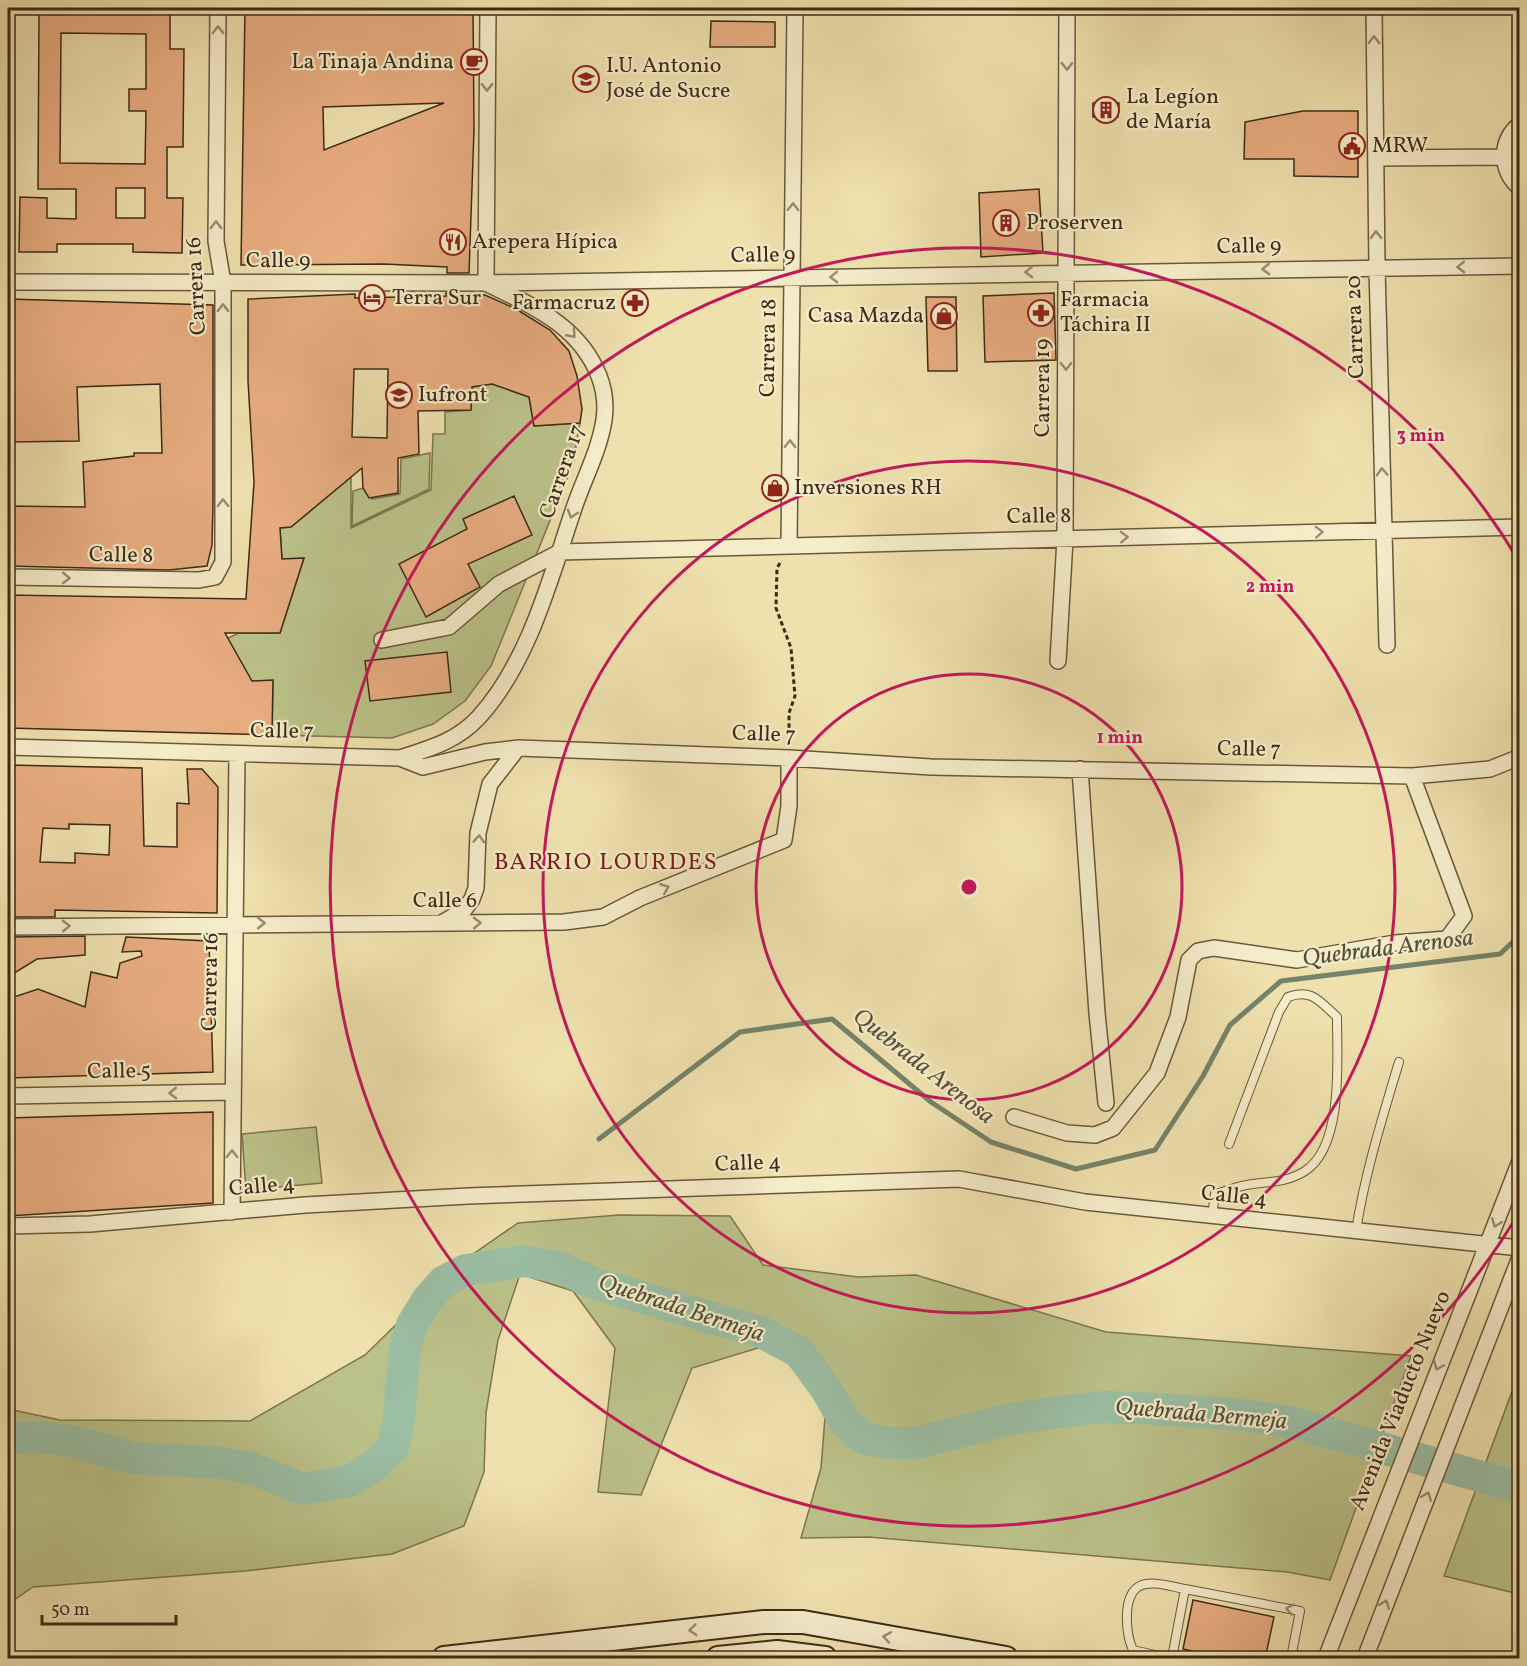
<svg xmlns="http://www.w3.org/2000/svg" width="1527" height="1666" viewBox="0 0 1527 1666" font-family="Vollkorn,serif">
  <rect width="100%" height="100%" fill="#efe1ae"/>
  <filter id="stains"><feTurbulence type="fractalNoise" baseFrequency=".00333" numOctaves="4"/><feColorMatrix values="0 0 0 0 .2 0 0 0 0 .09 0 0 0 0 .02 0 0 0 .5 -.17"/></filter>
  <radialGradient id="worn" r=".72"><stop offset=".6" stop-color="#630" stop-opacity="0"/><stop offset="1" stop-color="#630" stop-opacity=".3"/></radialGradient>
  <path fill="#bbc289" stroke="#7c764e" stroke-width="1.5" d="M492 384 529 397 534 426 580 423 573 464 491 666 465 701 433 724 392 738 272 735 273 681H224L228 638 239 633H280L304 558 282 559 280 528 291 527 351 477V528L431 490 433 434H445V412L471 410 472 387Z
    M430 453 429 489 352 526 353 491 373 485 372 499 400 494 401 459Z
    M316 1127 322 1183 246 1190 242 1134Z
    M619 1215 730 1216 763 1265 858 1277 916 1275 1106 1332 1411 1356 1330 1580 1287 1572 868 1537 801 1538 821 1468 825 1417 806 1372 761 1347 692 1368 641 1495 598 1492 615 1348 573 1291 520 1274 498 1340 486 1413 484 1472 464 1526 392 1554 245 1571 33 1587 8 1604V1409L60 1420 250 1421 365 1355 457 1265 518 1223Z
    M1514 1386 1520 1388 1519 1594 1444 1576Z"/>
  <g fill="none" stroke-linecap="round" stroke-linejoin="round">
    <path stroke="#75836a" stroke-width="5" d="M599 1139 740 1032 832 1019 931 1102 991 1142 1076 1169 1155 1150 1203 1076 1230 1025 1281 981 1500 954 1520 935"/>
    <path stroke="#9bbea4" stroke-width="32" d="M8 1438 41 1437 72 1441 132 1458 222 1463 251 1468 303 1489 349 1481 374 1466 393 1447 399 1416 405 1348 412 1325 428 1299 443 1282 466 1270 525 1261 561 1268 593 1283 763 1333 799 1352 826 1389 845 1422 862 1438 887 1443H918L1005 1420 1058 1412 1105 1407 1161 1409 1244 1415 1299 1424 1520 1488"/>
  </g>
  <path fill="#e8ad81" stroke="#3d2b14" stroke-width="1.5" fill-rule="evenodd" d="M80 8H119V13H149V8H170V49H184L183 147H167V198H183L182 253 133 252V244H57V252H19L20 197 47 198V218L76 219V189H38L39 11H80ZM61 33 146 34V89H129V111H146L145 164 60 163ZM116 188H145V218H116Z
    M245 8H473L474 130 469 273H447V267L384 264 241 265ZM444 103 324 150 323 107Z
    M711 21 775 22V47H710Z
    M1093 103H1119L1118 117H1093Z
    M1303 111H1358V177L1294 176V159H1244L1245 122Z
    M1039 189 1043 253 981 257 979 193Z
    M446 293 485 295 516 309 550 330 569 351 577 376 582 409 580 423 534 426 529 397 492 384 472 387 471 410 418 411 419 454 398 458V493L369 498 363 488 362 468 291 527 280 528 282 559 304 558 280 633H225L252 681 273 680 272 735 8 728V595L246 599 254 482 248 381V299L355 294V298L446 296ZM354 369H388L387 438 352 437Z
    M1054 293 1056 360 985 362 983 296Z
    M926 297H956L957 371H928Z
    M8 299 213 305V504L212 545 207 566 169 570 8 566V506L85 507 83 462 134 456V453H162L160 384 77 387 79 441 8 442Z
    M514 496 532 535 468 564 480 587 426 617 399 564 467 529 463 519Z
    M447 652 451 692 370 701 365 661Z
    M8 765 142 768 144 846 177 847V803L189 804 187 769H202L218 787 217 913 55 910V917H8ZM69 824 110 825 109 855 75 853V863L40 862 43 828 69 829Z
    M85 936V955L37 959 8 977V937Z
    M126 937 209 941 213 1072 8 1078V999L38 989 85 1007 91 972 117 978 120 963 142 956 141 951 122 952Z
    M213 1112V1203L8 1216V1118Z
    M1193 1600 1274 1617 1265 1659H1229L1183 1649Z"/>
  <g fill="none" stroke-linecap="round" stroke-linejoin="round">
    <defs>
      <path id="lane" d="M1212 1216 1215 1194C1224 1192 1233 1188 1242 1186 1263 1181 1285 1184 1305 1171 1344 1146 1337 1059 1337 1017 1320 1002 1312 988 1288 997L1279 1012 1229 1144
        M1356 1231C1365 1173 1382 1119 1399 1062
        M1185 1589 1300 1611 1291 1658
        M1168 1658 1133 1650C1126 1635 1122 1598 1138 1587 1150 1579 1172 1587 1185 1589L1172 1658"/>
      <path id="street" d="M1374 8 1377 268 1387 645
        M1520 124C1499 141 1500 171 1520 188
        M1376 158 1504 157
        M8 282 486 283 1520 266
        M789 545 795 8
        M8 577 199 580 215 577 223 562V283L216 241 218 8
        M382 640 449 627 499 584 560 552 1520 527
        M1058 661 1065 539 1067 8
        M8 747 400 758 423 767 485 752 518 748 789 758 931 767 1412 776 1490 769 1520 757
        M400 758C431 748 457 741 479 717 529 662 550 579 573 511 583 480 599 452 604 420 606 406 604 389 599 376 579 325 532 306 486 283L488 8
        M1080 769 1097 1013 1106 1103
        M442 923 464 910 472 899 476 888 478 833 490 784 518 748
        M8 927 564 922 603 917 640 898 784 840 789 806V758
        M8 1096 231 1092
        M1014 1117 1067 1133 1095 1135 1113 1128 1157 1073 1178 1017 1189 960 1198 951 1214 948 1297 960 1395 943 1447 939 1464 916 1412 776
        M232 1212 237 754
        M8 1226 90 1224 305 1205 468 1196 959 1179 1085 1202 1520 1248
        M1326 1658 1520 1161
        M1365 1658 1520 1257"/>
      <path id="secondary" d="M444 1658 764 1622H803L1006 1658
        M718 1658 777 1652 825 1658"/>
    </defs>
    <use href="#lane" stroke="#6a583a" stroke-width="10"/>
    <use href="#street" stroke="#6a583a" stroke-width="18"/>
    <use href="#secondary" stroke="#3d2b14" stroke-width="26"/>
    <path stroke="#3d2b14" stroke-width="3" stroke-dasharray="4.5 3" stroke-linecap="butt" d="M780 563 777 568 776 608 791 648 795 696 789 713V743"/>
    <use href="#lane" stroke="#f5ecca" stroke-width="8"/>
    <use href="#street" stroke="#f5ecca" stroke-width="15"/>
    <use href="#secondary" stroke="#f5ecca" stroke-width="22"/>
  </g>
  <defs><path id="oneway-chevron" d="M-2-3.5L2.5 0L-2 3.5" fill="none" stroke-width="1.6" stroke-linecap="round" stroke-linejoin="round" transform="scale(1.5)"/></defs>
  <g stroke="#998c6f">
    <use href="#oneway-chevron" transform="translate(218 30) rotate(-90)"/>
    <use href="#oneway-chevron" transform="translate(1374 40) rotate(-90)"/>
    <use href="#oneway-chevron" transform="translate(1067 66) rotate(90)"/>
    <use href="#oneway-chevron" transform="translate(487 87) rotate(90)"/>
    <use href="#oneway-chevron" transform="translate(793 207) rotate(-89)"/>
    <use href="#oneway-chevron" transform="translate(216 225) rotate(-90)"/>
    <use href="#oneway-chevron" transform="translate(1376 235) rotate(-91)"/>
    <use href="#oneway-chevron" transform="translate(1461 267) rotate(179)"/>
    <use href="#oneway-chevron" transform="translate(1266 269) rotate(179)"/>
    <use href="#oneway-chevron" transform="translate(1029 272) rotate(179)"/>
    <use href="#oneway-chevron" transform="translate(834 277) rotate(179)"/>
    <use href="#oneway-chevron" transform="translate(223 308) rotate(-90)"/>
    <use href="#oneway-chevron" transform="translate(572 334) rotate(48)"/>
    <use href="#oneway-chevron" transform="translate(1066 366) rotate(90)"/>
    <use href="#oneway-chevron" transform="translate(790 444) rotate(-89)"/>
    <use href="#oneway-chevron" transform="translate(1382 472) rotate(-92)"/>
    <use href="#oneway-chevron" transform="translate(223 503) rotate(-90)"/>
    <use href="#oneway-chevron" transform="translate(572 514) rotate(108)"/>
    <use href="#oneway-chevron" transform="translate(1319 532) rotate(-2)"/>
    <use href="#oneway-chevron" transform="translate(1124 537) rotate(-2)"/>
    <use href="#oneway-chevron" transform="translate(66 578) rotate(1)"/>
    <use href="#oneway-chevron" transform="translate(479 839) rotate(-86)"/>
    <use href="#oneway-chevron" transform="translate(665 888) rotate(-22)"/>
    <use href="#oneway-chevron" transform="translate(261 923)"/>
    <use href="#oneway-chevron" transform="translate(477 923) rotate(-1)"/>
    <use href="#oneway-chevron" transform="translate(66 926) rotate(-1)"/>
    <use href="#oneway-chevron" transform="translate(173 1093) rotate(179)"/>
    <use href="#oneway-chevron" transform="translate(232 1154) rotate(-90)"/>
    <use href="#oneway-chevron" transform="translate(1496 1223) rotate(111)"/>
    <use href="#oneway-chevron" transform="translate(1438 1366) rotate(112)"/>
    <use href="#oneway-chevron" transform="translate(1427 1496) rotate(-69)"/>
    <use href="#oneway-chevron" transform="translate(1385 1604) rotate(-69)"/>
    <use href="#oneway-chevron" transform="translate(1290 1609) rotate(-168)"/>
    <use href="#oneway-chevron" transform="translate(693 1630) rotate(174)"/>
    <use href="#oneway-chevron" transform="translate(887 1637) rotate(-170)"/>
  </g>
  <g fill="none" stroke="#c2185b" stroke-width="3">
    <circle cx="969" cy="887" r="213"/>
    <circle cx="969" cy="887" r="426"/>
    <path d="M1517 1216A639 639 0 1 1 1517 558"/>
  </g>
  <defs>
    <symbol id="cafe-ring" viewBox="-11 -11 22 22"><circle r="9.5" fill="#f5ecca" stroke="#8f2418" stroke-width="1.5"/><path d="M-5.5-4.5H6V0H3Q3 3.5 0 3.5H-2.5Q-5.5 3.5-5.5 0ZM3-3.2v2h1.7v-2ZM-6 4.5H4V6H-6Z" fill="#8f2418"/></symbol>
    <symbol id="university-ring" viewBox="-11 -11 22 22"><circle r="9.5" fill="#f5ecca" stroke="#8f2418" stroke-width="1.5"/><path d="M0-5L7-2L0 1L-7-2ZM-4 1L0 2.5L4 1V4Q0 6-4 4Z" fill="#8f2418"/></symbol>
    <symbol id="building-ring" viewBox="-11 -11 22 22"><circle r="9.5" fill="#f5ecca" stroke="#8f2418" stroke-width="1.5"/><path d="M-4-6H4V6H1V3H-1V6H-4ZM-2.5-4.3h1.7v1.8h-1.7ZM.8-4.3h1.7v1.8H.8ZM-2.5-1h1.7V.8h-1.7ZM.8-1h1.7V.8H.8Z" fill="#8f2418"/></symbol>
    <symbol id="civic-ring" viewBox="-11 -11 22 22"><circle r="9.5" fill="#f5ecca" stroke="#8f2418" stroke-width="1.5"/><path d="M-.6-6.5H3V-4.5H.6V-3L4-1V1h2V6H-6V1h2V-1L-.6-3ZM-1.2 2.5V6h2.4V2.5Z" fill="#8f2418"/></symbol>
    <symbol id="restaurant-ring" viewBox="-11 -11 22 22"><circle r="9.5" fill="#f5ecca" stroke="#8f2418" stroke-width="1.5"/><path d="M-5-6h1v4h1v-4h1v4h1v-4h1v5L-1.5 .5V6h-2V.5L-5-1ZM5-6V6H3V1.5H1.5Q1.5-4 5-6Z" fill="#8f2418"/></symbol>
    <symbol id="hotel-ring" viewBox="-11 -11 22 22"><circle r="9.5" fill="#f5ecca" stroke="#8f2418" stroke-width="1.5"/><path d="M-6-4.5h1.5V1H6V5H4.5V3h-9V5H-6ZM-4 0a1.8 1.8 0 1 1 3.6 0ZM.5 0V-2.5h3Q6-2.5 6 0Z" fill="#8f2418"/></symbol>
    <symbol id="pharmacy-ring" viewBox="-11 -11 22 22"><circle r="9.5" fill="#f5ecca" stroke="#8f2418" stroke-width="1.5"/><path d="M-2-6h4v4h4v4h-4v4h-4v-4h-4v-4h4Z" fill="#8f2418"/></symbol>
    <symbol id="shop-ring" viewBox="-11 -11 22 22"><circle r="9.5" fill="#f5ecca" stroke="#8f2418" stroke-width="1.5"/><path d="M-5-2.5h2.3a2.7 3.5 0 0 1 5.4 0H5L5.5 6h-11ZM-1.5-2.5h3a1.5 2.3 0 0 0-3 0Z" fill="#8f2418"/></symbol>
  </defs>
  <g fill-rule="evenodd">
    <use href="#cafe-ring" x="459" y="47" width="30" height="30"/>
    <use href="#university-ring" x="571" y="64" width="30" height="30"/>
    <use href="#building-ring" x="1091" y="95" width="30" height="30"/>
    <use href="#civic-ring" x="1337" y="131" width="30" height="30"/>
    <use href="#building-ring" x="991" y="208" width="30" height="30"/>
    <use href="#restaurant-ring" x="438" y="227" width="30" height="30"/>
    <use href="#hotel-ring" x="357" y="283" width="30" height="30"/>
    <use href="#pharmacy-ring" x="620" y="288" width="30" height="30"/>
    <use href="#pharmacy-ring" x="1026" y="298" width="30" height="30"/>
    <use href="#shop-ring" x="929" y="301" width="30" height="30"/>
    <use href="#university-ring" x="384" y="380" width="30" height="30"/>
    <use href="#shop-ring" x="760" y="473" width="30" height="30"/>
  </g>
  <g text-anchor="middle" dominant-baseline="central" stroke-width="4.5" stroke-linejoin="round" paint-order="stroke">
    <g font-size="22" fill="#3d2b14" stroke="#f5ecca" text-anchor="start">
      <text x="454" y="62" text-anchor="end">La Tinaja Andina</text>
      <text x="606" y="66">I.U. Antonio<tspan x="606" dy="25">José de Sucre</tspan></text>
      <text x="1126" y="97">La Legíon<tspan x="1126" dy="25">de María</tspan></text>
      <text x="1372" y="146">MRW</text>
      <text x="1026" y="223">Proserven</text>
      <text x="472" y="242">Arepera Hípica</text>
      <text x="392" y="298">Terra Sur</text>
      <text x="1060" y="300">Farmacia<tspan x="1060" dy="25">Táchira II</tspan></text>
      <text x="616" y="303" text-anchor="end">Farmacruz</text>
      <text x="924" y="316" text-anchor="end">Casa Mazda</text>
      <text x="418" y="395">Iufront</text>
      <text x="794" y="488">Inversiones RH</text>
    </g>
    <g font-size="22" fill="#3d2b14" stroke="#f5ecca">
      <text transform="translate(1249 247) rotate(-1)">Calle 9</text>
      <text transform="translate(763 256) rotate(-1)">Calle 9</text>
      <text x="278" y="261">Calle 9</text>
      <text transform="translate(197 286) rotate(-93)">Carrera 16</text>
      <text transform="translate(1356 327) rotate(-92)">Carrera 20</text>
      <text transform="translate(769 348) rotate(-89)">Carrera 18</text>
      <text transform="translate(1043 388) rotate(-90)">Carrera 19</text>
      <text transform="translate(563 472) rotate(-71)">Carrera 17</text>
      <text transform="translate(1039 517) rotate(-1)">Calle 8</text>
      <text transform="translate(121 556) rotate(1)">Calle 8</text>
      <text transform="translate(282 732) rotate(1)">Calle 7</text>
      <text transform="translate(764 735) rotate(2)">Calle 7</text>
      <text transform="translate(1249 750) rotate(1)">Calle 7</text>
      <text x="445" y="901">Calle 6</text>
      <text transform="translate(211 982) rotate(-89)">Carrera 16</text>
      <text transform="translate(119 1072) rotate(-1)">Calle 5</text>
      <text transform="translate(748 1164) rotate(-2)">Calle 4</text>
      <text transform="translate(262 1187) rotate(-5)">Calle 4</text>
      <text transform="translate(1234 1197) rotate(6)">Calle 4</text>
      <text transform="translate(1401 1401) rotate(-68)">Avenida Viaducto Nuevo</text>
    </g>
    <g font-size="24" letter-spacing="1.5" fill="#7a1f14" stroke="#f5ecca">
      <text x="606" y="863">BARRIO LOURDES</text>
    </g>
    <g font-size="24" font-style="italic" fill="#545038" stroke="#f5ecca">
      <text transform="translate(1388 949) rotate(-7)">Quebrada Arenosa</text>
      <text transform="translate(923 1067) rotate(38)">Quebrada Arenosa</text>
      <text transform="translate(681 1309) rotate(18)">Quebrada Bermeja</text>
      <text transform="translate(1201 1415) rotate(5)">Quebrada Bermeja</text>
    </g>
  </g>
  <circle cx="969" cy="887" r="9" fill="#c2185b" stroke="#f5ecca" stroke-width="3"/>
  <g font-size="18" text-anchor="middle" font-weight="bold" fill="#c2185b" stroke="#f5ecca" stroke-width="4.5" stroke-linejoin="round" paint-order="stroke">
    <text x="1421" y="441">3 min</text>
    <text x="1270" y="592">2 min</text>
    <text x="1120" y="743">1 min</text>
  </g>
  <rect width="1527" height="1666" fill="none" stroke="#efe1ae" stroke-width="30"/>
  <rect x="9" y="9" width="1509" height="1648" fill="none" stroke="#3d2b14" stroke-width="3"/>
  <rect x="15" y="15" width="1497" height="1636" fill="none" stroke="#3d2b14" stroke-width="1.5"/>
  <path d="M42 1615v9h134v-9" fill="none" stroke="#3d2b14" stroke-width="3"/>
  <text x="51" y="1615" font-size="18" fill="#3d2b14" stroke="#f5ecca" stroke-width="4.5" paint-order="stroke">50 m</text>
  <rect width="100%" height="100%" filter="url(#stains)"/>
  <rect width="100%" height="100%" fill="url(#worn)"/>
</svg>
